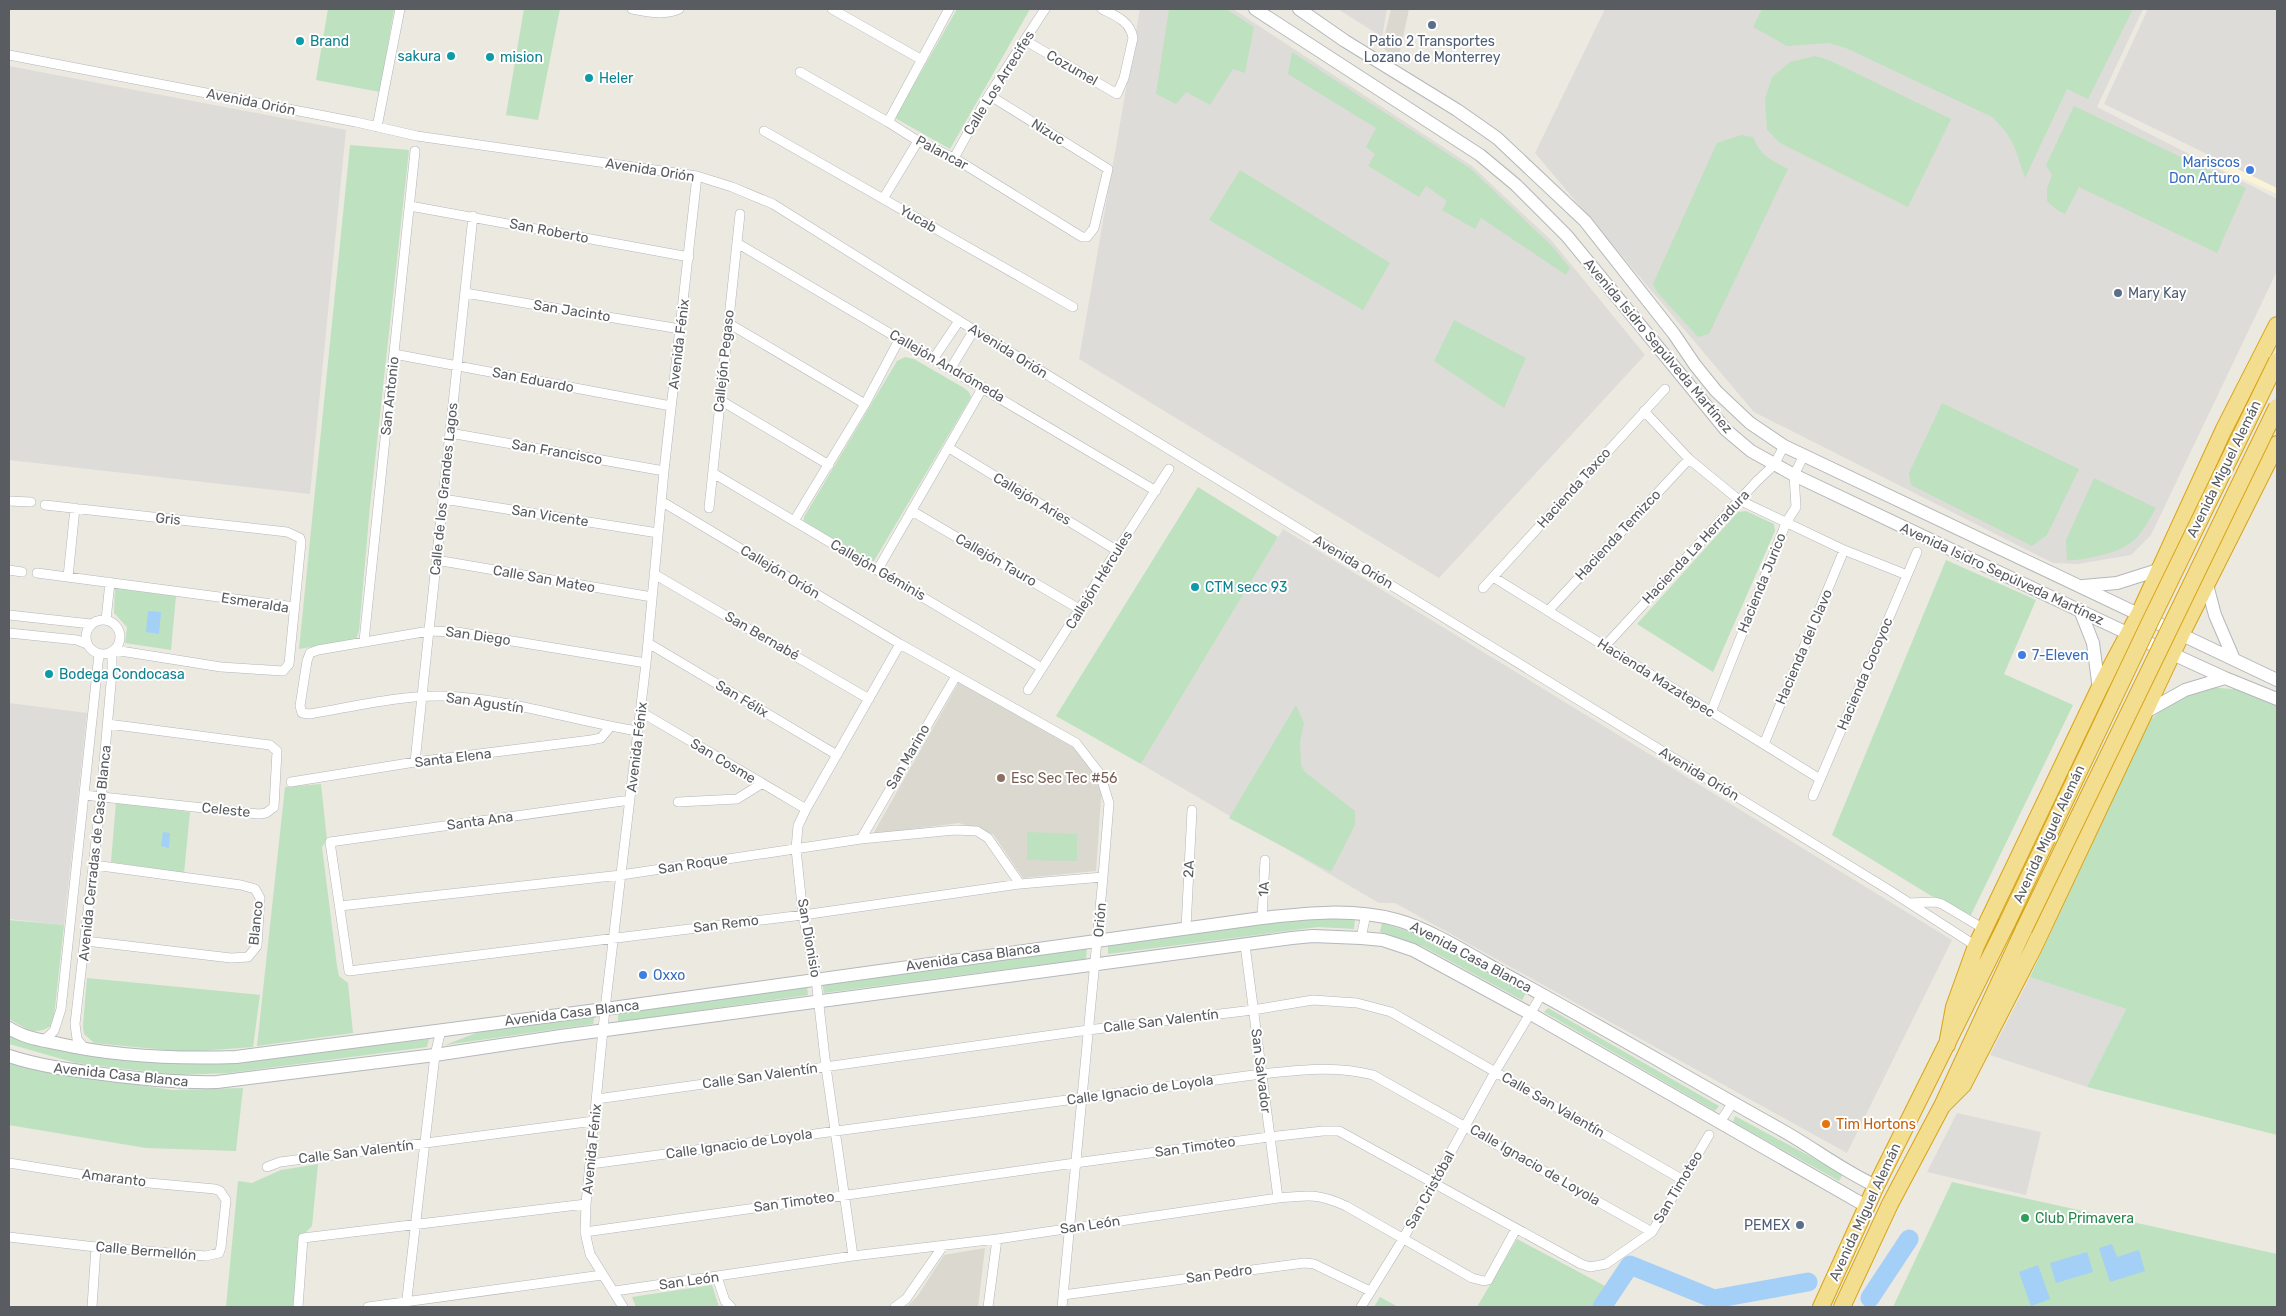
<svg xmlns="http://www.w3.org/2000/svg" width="2286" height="1316" viewBox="0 0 2286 1316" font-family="Rubik,sans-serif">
  <rect width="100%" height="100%" fill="#ebe9e0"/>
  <path fill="#faf3d6" d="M2249 74 2277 174V194L2205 162Z"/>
  <path fill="#dedcd8" d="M1140 9H1233L1472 166 1552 241 1645 355 1439 578 1079 359Z
    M1338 9H1387L1382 37Z
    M1605 9H2143L2097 107 2277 199V271L2151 535 2131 555 2078 564 2053 563 1754 412 1535 153Z
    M2148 9H2277V188L2104 104Z
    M9 66 346 130 310 494 9 460Z
    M1283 529 1952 940 1847 1153 1395 903H1379L1141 764Z
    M9 703 87 713 64 925 9 919Z
    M2030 977 2126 1009 2087 1087 1990 1055Z
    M1957 1113 2041 1132 2026 1195 1927 1172Z"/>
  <path fill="#dbd8cf" d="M1391 9H1409L1398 61 1382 47Z
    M959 682 1074 743 1102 785 1096 871 1023 878 993 834 959 823 873 834Z
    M985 1248 978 1307H907L919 1294 944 1255Z"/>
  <path fill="#bee1c0" d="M328 9H394L380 92 316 80Z
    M524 9H560L538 120 506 115Z
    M957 9H1030L950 149 895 118Z
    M1169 9H1226L1254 27 1245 73 1233 69 1210 105 1186 92 1176 104 1156 94Z
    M1762 9H2133L2088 99 2067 89 2025 178C2015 149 2015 139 1992 117L1846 48 1829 43 1787 46 1753 27Z
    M1292 52 1471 169 1552 246 1570 268 1566 275 1481 218 1475 229 1442 210 1447 201 1426 186 1419 197 1368 166 1375 154 1366 147 1376 128 1288 74Z
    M1815 56 1829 60 1951 119 1908 207 1780 143 1767 130 1765 99 1772 77 1790 62Z
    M2074 106 2246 188 2217 253 2079 187 2065 214 2057 210 2047 201V188L2052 175 2046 165Z
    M1741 135 1753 137C1760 155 1772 161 1788 169L1709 334 1698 337 1657 292 1653 284 1717 143Z
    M350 145 409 150 370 506 359 631 356 639 299 649Z
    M1240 170 1390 263 1363 310 1209 220Z
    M1454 320 1526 358 1504 408 1434 361Z
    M905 357 914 359 964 388 969 392 971 397 874 561H869L807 523 804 521V517L897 361Z
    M1942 403 2079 469 2047 535 2032 546 1911 485 1909 473Z
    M2094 478 2156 508C2139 538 2133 548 2098 556 2088 558 2077 561 2067 560L2066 540Z
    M1198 487 1278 537 1141 764 1056 716Z
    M1746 511 1774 524 1775 531 1713 672 1637 624 1738 512Z
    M1946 560 2036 600 2004 674 2073 705 1969 919 1832 835Z
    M115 588 176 596 171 650 125 643 127 627 114 613Z
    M2207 687 2244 690 2277 706V1135L2087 1087 2126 1009 2030 977 2150 720 2175 698Z
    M1296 705 1304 723 1300 742 1301 765 1305 772 1355 811V825L1331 872 1229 818Z
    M321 784 327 840 322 847 337 966 339 976 348 983 353 1033 257 1046 285 787Z
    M116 802 190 812 184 873 111 862Z
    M1027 832 1077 834V861L1027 860Z
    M1304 918 1355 919 1354 929 1318 927 1108 954V944Z
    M9 920 64 925 54 1016 51 1026C33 1037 26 1028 9 1019Z
    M1382 923 1417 934 1526 993 1522 1000 1424 947 1380 932Z
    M1087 947 1086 959 824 993 822 983Z
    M87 978 260 995 253 1047 186 1052 94 1043 84 1034 83 1026Z
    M807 986 808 995 618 1022V1011Z
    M1548 1008 1719 1106 1715 1111 1544 1012Z
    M595 1015 593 1024 445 1045 484 1030Z
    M9 1034 30 1044 97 1057 252 1060 429 1039 427 1047 229 1073 177 1075 76 1063 9 1044Z
    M9 1062 49 1071 172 1090 243 1088 236 1151 146 1148 9 1125Z
    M1735 1116 1843 1174 1839 1181 1733 1122Z
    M318 1164 312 1226 300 1238 293 1307H226L238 1181 252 1183 281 1170Z
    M1952 1182 2277 1254V1307H1893Z
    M1517 1239 1607 1287 1595 1307H1477Z
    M712 1285 719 1307H636L632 1297Z
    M1380 1297 1398 1307H1374Z"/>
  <path fill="#a4cff7" d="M148 611 161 612 159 634 146 632Z
    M163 832 170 833 169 848 161 846Z
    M2112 1244 2117 1257 2139 1250 2145 1271 2110 1282 2099 1248Z
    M2087 1252 2093 1272 2056 1283 2050 1263Z
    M2038 1265 2050 1299 2031 1306 2019 1272Z"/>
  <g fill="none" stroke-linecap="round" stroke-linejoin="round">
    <path stroke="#a4cff7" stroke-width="19" d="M1870 1298 1909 1239
      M1602 1307 1630 1265 1714 1299 1808 1282"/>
    <defs>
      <path id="street" d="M632 9C648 12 664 16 679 9
        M832 9 922 60
        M1026 41 1117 94 1124 78 1133 38C1130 21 1116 16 1102 9
        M9 55 356 122 417 136 697 176 732 187 773 204 974 330 1889 890 1976 946
        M800 72 888 122 918 141 954 158 1082 237H1087L1094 228 1108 169 989 95
        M888 122 949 9
        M377 127 400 9
        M764 131 1073 307
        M954 158 989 95 1045 9
        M883 199 918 141
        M410 206 689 257
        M737 243 1156 491
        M465 293 680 329
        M728 323 865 404
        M394 354 671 406
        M934 358 959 321
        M951 368 974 330
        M720 400 829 465
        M1644 411 1689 459 1739 500 1844 550 1907 575
        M450 433 664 471
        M949 448 1116 550
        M713 473 1042 668
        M443 499 658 533
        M9 501 31 502
        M661 501 900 644 1076 743 1100 774 1109 803 1103 877 1062 1307
        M45 505 287 532 300 538 301 542 289 664 283 671 221 667 114 650
        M709 508 740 214
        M912 511 1081 610
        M794 521 865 404 900 338
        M436 560 652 597
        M878 569 983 387
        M9 570 22 572
        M37 573 295 607
        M654 574 869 699
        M68 577 75 508
        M1493 577 1820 779
        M1483 588 1665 389
        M1548 611 1689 459
        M9 615 91 624
        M86 637a17 17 0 1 1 34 0a17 17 0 1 1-34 0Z
        M106 620 110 582
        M9 633 77 640 87 644
        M364 641 415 151
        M648 643 837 755
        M1605 646 1757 481 1774 465 1784 446
        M1028 690 1169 469
        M641 712 806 809
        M1711 712 1786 523 1796 507 1794 475 1804 455
        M638 731C573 721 508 698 442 696 400 695 352 707 310 714L302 713 300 706 307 661 310 653 318 650 429 631 457 632 646 663
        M1764 744 1844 550
        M415 762 473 216
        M291 782 415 762 591 740 601 738 610 727
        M84 795 259 814 266 813 274 807 277 751 270 745 108 724
        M1813 796 1917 552
        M630 800 330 842 349 971 803 915 1020 884 1103 877
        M678 802 737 799 761 784
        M861 839 956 676
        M1909 903 1935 902 1942 904 1984 929
        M340 906 621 875 861 839 955 830 977 831 988 838 1020 884
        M1262 918 1265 860
        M1186 928 1192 810
        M1361 938 1366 914
        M86 941 231 958 248 957 257 946 260 898 255 889 241 885 94 865
        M1245 945 1278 1198
        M43 1041 54 1031 61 1009 99 654
        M86 1050 77 1039 75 1024 101 797 112 672V652
        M597 1099 1088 1030 1253 1010 1313 1000 1357 1003 1391 1012 1683 1180
        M1720 1122 1732 1104
        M9 1163 116 1180 215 1189 220 1191 226 1200 221 1247 219 1253 206 1256 96 1247 9 1237
        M591 1164 1261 1074C1299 1070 1336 1065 1373 1075L1652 1232
        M267 1167 280 1162 311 1158 594 1121
        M585 1232 1075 1163 1269 1137 1323 1131H1339L1581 1264 1590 1267 1606 1264 1652 1232 1709 1135
        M853 1256 826 1067 816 979 803 915 796 849 798 826 806 809 900 644
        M717 1277 725 1301 731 1307
        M615 1291 853 1256 997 1239 1278 1198C1308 1195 1318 1193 1346 1206L1472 1278 1484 1281 1488 1280 1516 1229
        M1063 1295 1304 1263 1314 1264 1370 1291
        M92 1307 96 1247
        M298 1307 303 1238 586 1204
        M368 1307 602 1275
        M406 1307 435 1055 441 1030
        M623 1307 590 1254 585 1232 586 1204 605 1009 646 663 664 471 697 176
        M895 1307 906 1299 943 1246
        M988 1307 997 1239
        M1361 1307 1403 1239 1495 1072 1542 994"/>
      <path id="secondary" d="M1255 9 1480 155 1516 185 1567 236 1726 430 1751 451 1794 475 2129 634 2225 678 2277 699
        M1299 9 1345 41 1457 110 1497 138 1585 221 1674 334 1695 365 1716 391 1750 423 1784 446 2277 680
        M2207 585 2215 615 2233 657
        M2083 586 2117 583 2158 570
        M2080 610 2093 643 2099 689
        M2144 713 2185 690 2225 678
        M9 1028C24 1038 42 1040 60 1044 118 1057 176 1059 236 1057L605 1009 1262 918C1307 913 1353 908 1397 920 1431 929 1477 959 1508 976 1599 1025 1688 1078 1778 1128 1811 1146 1841 1170 1876 1186
        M9 1056C39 1066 71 1070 103 1074 141 1079 178 1083 217 1082L435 1055 561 1036 1292 938 1313 936 1361 938 1383 940 1413 950 1531 1014 1866 1206"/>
      <path id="highway" d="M1947 1045 1954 1007 1976 946 2099 689 2139 614 2224 429 2277 325
        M1942 1106 1963 1085 2033 949 2182 633 2277 444
        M1821 1307 1876 1186 2007 923
        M1842 1307 1890 1204 1942 1106 2024 929"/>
    </defs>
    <use href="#street" stroke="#b3b6ba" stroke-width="10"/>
    <use href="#secondary" stroke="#b4b7bc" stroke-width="14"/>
    <use href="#highway" stroke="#d8a313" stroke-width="18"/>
    <use href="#street" stroke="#fff" stroke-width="9"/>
    <use href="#secondary" stroke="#fff" stroke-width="12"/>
    <use href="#highway" stroke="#f3de8f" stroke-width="16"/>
    <defs>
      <path id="highway-bridge" d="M2007 923 2149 624 2277 361
        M2024 929 2277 407"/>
    </defs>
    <use href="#highway-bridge" stroke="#d8a313" stroke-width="18" stroke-linecap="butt"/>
    <use href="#highway-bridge" stroke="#f3de8f" stroke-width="16"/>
  </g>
  <g fill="#5c6f8a" stroke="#fff" stroke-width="2">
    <circle cx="1432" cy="25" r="5"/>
    <circle cx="2118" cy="293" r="5"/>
    <circle cx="1800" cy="1225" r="5"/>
  </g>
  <g fill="#0f9aa8" stroke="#fff" stroke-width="2">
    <circle cx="300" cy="41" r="5"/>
    <circle cx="451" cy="56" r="5"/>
    <circle cx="490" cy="57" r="5"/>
    <circle cx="589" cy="78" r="5"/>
    <circle cx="1195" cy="587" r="5"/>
    <circle cx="49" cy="674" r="5"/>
  </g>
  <g fill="#3f7fe0" stroke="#fff" stroke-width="2">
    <circle cx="2250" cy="170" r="5"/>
    <circle cx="2022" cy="655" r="5"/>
    <circle cx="643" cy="975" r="5"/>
  </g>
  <circle fill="#8d6e63" stroke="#fff" stroke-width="2" cx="1001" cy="778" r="5"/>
  <circle fill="#e8710a" stroke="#fff" stroke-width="2" cx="1826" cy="1124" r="5"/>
  <circle fill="#2e9e5b" stroke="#fff" stroke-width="2" cx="2025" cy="1218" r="5"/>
  <g text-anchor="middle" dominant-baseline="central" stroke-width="4" stroke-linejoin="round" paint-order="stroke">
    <g font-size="14" fill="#0d838f" stroke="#fff" text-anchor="start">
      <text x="310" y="41">Brand</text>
      <text x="441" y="56" text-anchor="end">sakura</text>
      <text x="500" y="57">mision</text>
      <text x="599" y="78">Heler</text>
      <text x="1205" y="587">CTM secc 93</text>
      <text x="59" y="674">Bodega Condocasa</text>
    </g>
    <g font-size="14" fill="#4e5e75" stroke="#fff">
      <text x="1432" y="41">Patio 2 Transportes<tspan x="1432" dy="16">Lozano de Monterrey</tspan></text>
      <text x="2128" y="293" text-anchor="start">Mary Kay</text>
      <text x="1790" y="1225" text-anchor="end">PEMEX</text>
    </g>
    <g font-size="14" fill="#595c60" stroke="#fff">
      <text transform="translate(1072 68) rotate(30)">Cozumel</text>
      <text transform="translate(999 83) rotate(-58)">Calle Los Arrecifes</text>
      <text transform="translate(251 102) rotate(11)">Avenida Orión</text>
      <text transform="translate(1048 132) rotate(32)">Nizuc</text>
      <text transform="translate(942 153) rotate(28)">Palancar</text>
      <text transform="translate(650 170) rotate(9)">Avenida Orión</text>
      <text transform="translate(918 219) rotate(30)">Yucab</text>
      <text transform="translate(549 231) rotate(11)">San Roberto</text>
      <text transform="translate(572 311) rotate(9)">San Jacinto</text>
      <text transform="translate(679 344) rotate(-83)">Avenida Fénix</text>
      <text transform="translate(1658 346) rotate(50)">Avenida Isidro Sepúlveda Martínez</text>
      <text transform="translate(1008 351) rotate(32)">Avenida Orión</text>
      <text transform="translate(724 361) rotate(-84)">Callejón Pegaso</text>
      <text transform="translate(947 366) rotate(30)">Callejón Andrómeda</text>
      <text transform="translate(533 380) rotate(11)">San Eduardo</text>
      <text transform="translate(390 396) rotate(-84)">San Antonio</text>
      <text transform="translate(557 452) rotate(10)">San Francisco</text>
      <text transform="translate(2224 469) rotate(-64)">Avenida Miguel Alemán</text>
      <text transform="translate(1574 488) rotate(-48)">Hacienda Taxco</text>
      <text transform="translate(444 489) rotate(-84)">Calle de los Grandes Lagos</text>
      <text transform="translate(1032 499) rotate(31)">Callejón Aries</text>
      <text transform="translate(550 516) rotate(9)">San Vicente</text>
      <text transform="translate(168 519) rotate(6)">Gris</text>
      <text transform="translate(1618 535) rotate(-47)">Hacienda Temizco</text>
      <text transform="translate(1696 547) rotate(-47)">Hacienda La Herradura</text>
      <text transform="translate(996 560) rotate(30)">Callejón Tauro</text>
      <text transform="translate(1353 562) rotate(31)">Avenida Orión</text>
      <text transform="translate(878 570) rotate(30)">Callejón Géminis</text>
      <text transform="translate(780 572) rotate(31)">Callejón Orión</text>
      <text transform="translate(2002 574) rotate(25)">Avenida Isidro Sepúlveda Martínez</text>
      <text transform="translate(544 579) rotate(10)">Calle San Mateo</text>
      <text transform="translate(1099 580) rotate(-58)">Callejón Hércules</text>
      <text transform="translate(1762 583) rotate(-68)">Hacienda Jurico</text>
      <text transform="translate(255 603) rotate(9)">Esmeralda</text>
      <text transform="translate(478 636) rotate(8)">San Diego</text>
      <text transform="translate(762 636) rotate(30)">San Bernabé</text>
      <text transform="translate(1804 647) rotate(-67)">Hacienda del Clavo</text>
      <text transform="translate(1865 674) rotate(-67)">Hacienda Cocoyoc</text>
      <text transform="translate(1656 678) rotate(32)">Hacienda Mazatepec</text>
      <text transform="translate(742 699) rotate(31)">San Félix</text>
      <text transform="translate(485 703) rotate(8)">San Agustín</text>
      <text transform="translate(637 747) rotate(-83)">Avenida Fénix</text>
      <text transform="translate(908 757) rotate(-60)">San Marino</text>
      <text transform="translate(453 758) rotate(-7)">Santa Elena</text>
      <text transform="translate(723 761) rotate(31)">San Cosme</text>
      <text transform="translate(1699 774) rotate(31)">Avenida Orión</text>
      <text transform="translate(226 810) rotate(6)">Celeste</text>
      <text transform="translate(480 821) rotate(-8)">Santa Ana</text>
      <text transform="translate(2049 834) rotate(-65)">Avenida Miguel Alemán</text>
      <text transform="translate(95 853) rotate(-84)">Avenida Cerradas de Casa Blanca</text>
      <text transform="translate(693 864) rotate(-9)">San Roque</text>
      <text transform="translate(1189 869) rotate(-87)">2A</text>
      <text transform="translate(1264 889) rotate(-87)">1A</text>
      <text transform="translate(1100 920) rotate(-85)">Orión</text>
      <text transform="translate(256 923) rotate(-84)">Blanco</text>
      <text transform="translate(726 924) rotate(-7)">San Remo</text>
      <text transform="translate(809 938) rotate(80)">San Dionisio</text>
      <text transform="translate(973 957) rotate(-8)">Avenida Casa Blanca</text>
      <text transform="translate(1471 957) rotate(28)">Avenida Casa Blanca</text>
      <text transform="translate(572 1013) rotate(-7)">Avenida Casa Blanca</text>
      <text transform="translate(1161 1021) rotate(-7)">Calle San Valentín</text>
      <text transform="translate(1261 1071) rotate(83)">San Salvador</text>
      <text transform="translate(121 1075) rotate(6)">Avenida Casa Blanca</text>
      <text transform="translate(760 1076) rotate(-8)">Calle San Valentín</text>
      <text transform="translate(1140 1090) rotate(-8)">Calle Ignacio de Loyola</text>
      <text transform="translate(1553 1105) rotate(30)">Calle San Valentín</text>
      <text transform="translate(739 1144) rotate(-8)">Calle Ignacio de Loyola</text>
      <text transform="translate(1195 1147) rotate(-8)">San Timoteo</text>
      <text transform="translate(592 1149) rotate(-84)">Avenida Fénix</text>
      <text transform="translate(356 1152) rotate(-7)">Calle San Valentín</text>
      <text transform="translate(1535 1165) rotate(30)">Calle Ignacio de Loyola</text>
      <text transform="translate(114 1178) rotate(7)">Amaranto</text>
      <text transform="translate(1678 1187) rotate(-59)">San Timoteo</text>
      <text transform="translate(1430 1190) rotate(-61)">San Cristóbal</text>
      <text transform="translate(794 1202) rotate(-8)">San Timoteo</text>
      <text transform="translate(1865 1212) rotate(-65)">Avenida Miguel Alemán</text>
      <text transform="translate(1090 1225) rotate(-8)">San León</text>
      <text transform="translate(146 1251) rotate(5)">Calle Bermellón</text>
      <text transform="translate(1219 1274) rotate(-8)">San Pedro</text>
      <text transform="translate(689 1281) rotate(-8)">San León</text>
    </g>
    <g font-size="14" fill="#366cbe" stroke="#fff" text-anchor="start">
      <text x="2240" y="162" text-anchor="end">Mariscos<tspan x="2240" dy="16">Don Arturo</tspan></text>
      <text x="2032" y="655">7-Eleven</text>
      <text x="653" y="975">Oxxo</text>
    </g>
    <g font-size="14" fill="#785e54" stroke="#fff" text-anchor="start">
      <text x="1011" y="778">Esc Sec Tec #56</text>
    </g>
    <g font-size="14" fill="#c56008" stroke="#fff" text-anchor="start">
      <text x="1836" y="1124">Tim Hortons</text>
    </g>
    <g font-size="14" fill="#27864d" stroke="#fff" text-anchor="start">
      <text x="2035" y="1218">Club Primavera</text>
    </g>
  </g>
  <rect width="2286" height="1316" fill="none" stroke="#595c60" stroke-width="20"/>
</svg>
